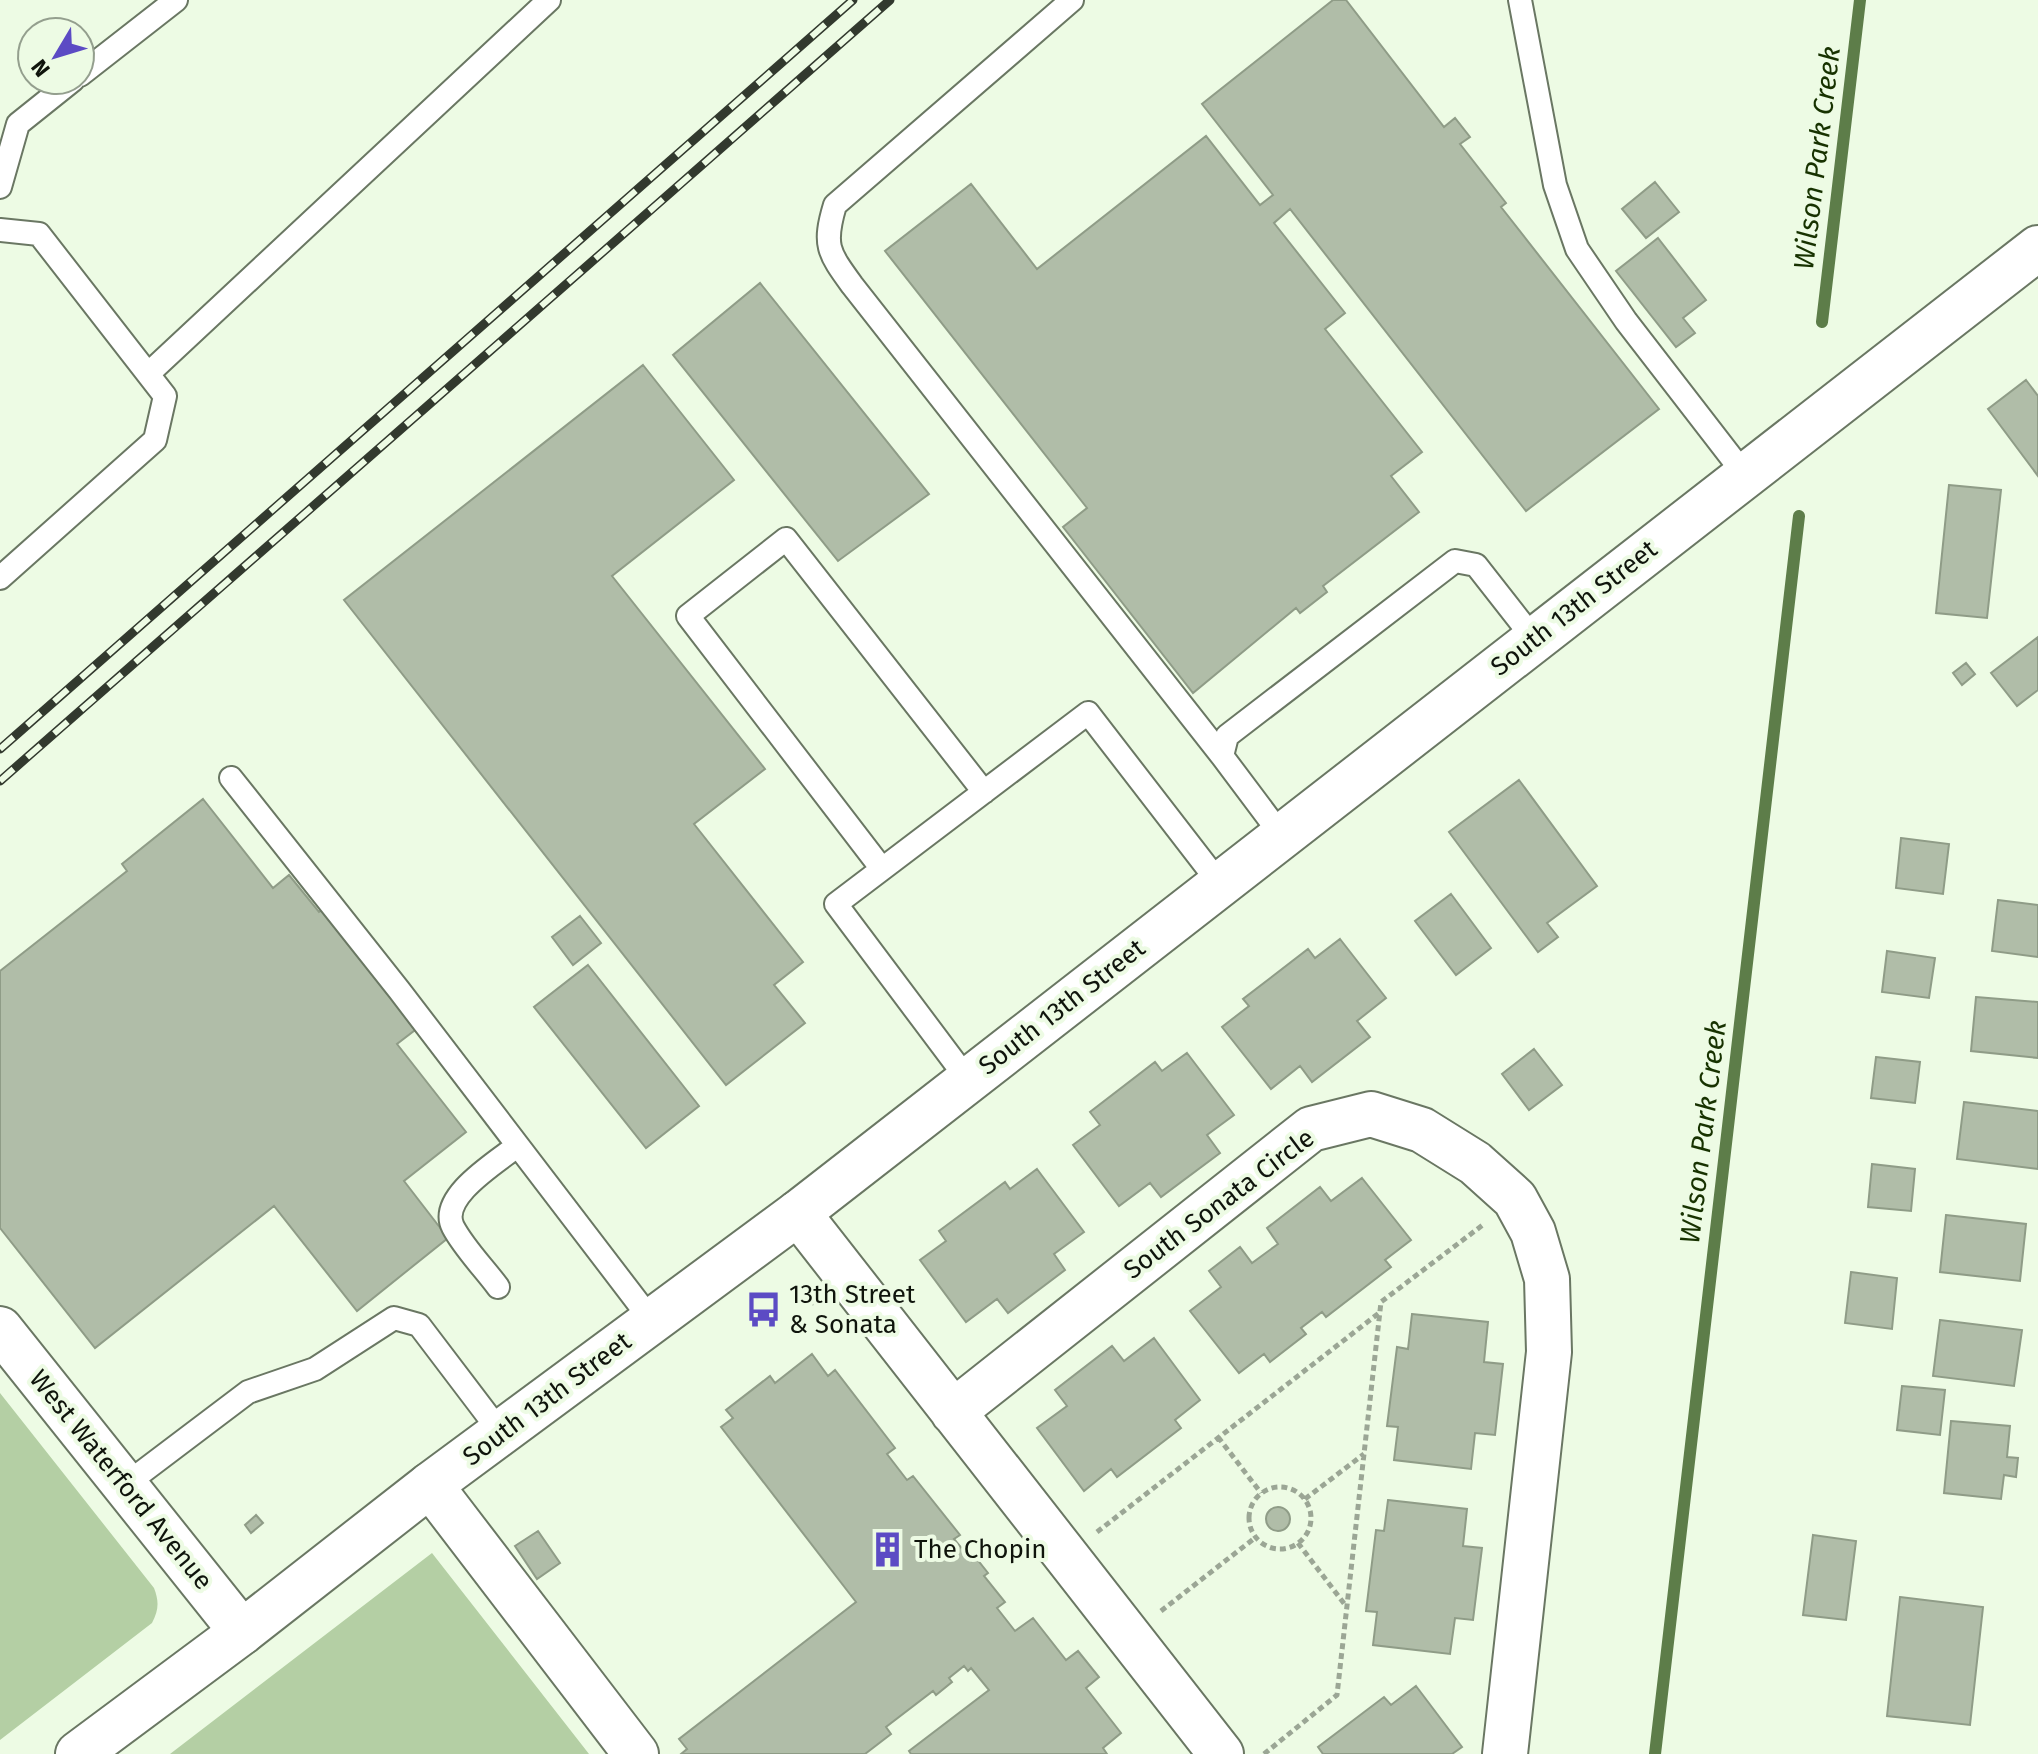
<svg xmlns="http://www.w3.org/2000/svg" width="2038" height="1754" viewBox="0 0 2038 1754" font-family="'Fira Sans',sans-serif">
  <rect width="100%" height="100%" fill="#edfbe4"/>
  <path fill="#b4cfa4" d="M0 1393 154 1588C159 1601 159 1610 152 1623L0 1740Z
    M432 1553 589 1754H170Z"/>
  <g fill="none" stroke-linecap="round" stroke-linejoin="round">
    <path stroke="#5d7d49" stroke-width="12" d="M1822 322 1860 0
      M1655 1754 1799 516"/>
  </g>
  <path fill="#b0bda8" stroke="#8f9c87" stroke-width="2" d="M1333 0H1346L1444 127 1455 118 1470 137 1460 144 1506 203 1501 207 1659 409 1526 511 1290 209 1274 223 1345 313 1325 329 1422 452 1391 476 1419 512 1323 586 1327 592 1300 613 1296 608 1193 693 1063 527 1087 508 885 251 971 184 1037 269 1206 136 1260 205 1273 195 1202 104Z
    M1655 182 1679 212 1646 238 1622 209Z
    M1658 238 1706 300 1683 318 1695 333 1676 347 1616 271Z
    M760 283 929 494 838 561 673 355Z
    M643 365 734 480 612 576 765 769 694 824 803 962 774 985 805 1023 726 1085 344 600Z
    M2026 380 2038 396V476L1988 409Z
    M1949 485 2001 490 1987 618 1936 613Z
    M2038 637V690L2017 706 1991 673Z
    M1966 663 1975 674 1962 685 1953 673Z
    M1519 780 1597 886 1547 923 1558 937 1538 952 1449 832Z
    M203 799 273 888 289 875 319 912 325 908 419 1027 397 1044 466 1132 404 1181 448 1238 357 1311 274 1206 95 1348 0 1228V971L127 871 122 864Z
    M1901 838 1949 844 1943 894 1896 888Z
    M1451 894 1491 948 1456 975 1415 921Z
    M1998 900 2038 905V957L1992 951Z
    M580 916 601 943 573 965 552 937Z
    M1340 939 1386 998 1357 1021 1370 1037 1312 1082 1300 1066 1271 1089 1222 1027 1249 1006 1243 999 1308 949 1315 958Z
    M1887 951 1935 958 1929 998 1882 992Z
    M588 965 699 1106 646 1148 534 1007Z
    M1976 997 2038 1002V1058L1971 1051Z
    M1534 1049 1562 1085 1529 1110 1502 1074Z
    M1187 1053 1234 1115 1207 1135 1220 1153 1161 1197 1150 1183 1119 1206 1073 1145 1100 1125 1090 1112 1155 1062 1162 1071Z
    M1876 1057 1920 1062 1915 1103 1871 1098Z
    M1964 1102 2038 1111V1169L1957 1159Z
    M1872 1164 1915 1169 1911 1211 1868 1207Z
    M1037 1169 1084 1232 1054 1254 1065 1270 1008 1313 997 1299 966 1322 920 1260 946 1241 939 1231 1005 1182 1010 1189Z
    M1362 1178 1411 1240 1385 1260 1391 1267 1326 1317 1322 1312 1301 1328 1306 1334 1270 1362 1264 1354 1239 1373 1190 1311 1221 1287 1209 1271 1240 1247 1252 1263 1278 1244 1267 1228 1320 1187 1331 1201Z
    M1946 1215 2026 1224 2020 1281 1940 1272Z
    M1851 1272 1897 1278 1892 1329 1845 1323Z
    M1412 1314 1488 1322 1484 1362 1503 1364 1495 1435 1475 1433 1471 1469 1394 1460 1398 1427 1387 1426 1397 1347 1408 1349Z
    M1940 1320 2022 1330 2014 1386 1933 1376Z
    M1154 1338 1200 1400 1175 1420 1181 1428 1117 1477 1111 1469 1084 1491 1037 1428 1067 1406 1055 1390 1112 1346 1124 1361Z
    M812 1354 828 1376 835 1370 895 1448 887 1454 907 1480 913 1476 960 1535 954 1539 972 1561 976 1558 988 1573 984 1576 1005 1602 997 1608 1015 1631 1033 1618 1066 1660 1078 1651 1099 1677 1086 1688 1121 1733 1103 1748 1107 1754H911L909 1751 989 1690 971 1668 968 1671 964 1666 949 1678 952 1682 936 1695 933 1691 886 1727 891 1734 865 1754H681L687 1749 679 1739 856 1602 721 1427 733 1418 726 1410 770 1376 775 1383Z
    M1902 1386 1945 1390 1940 1435 1897 1430Z
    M1951 1421 2010 1426 2007 1457 2018 1458 2016 1477 2004 1475 2001 1499 1944 1493Z
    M1388 1500 1467 1509 1463 1546 1482 1548 1473 1620 1455 1618 1450 1654 1373 1645 1377 1612 1366 1611 1376 1530 1384 1531Z
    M1266 1519a12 12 0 1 1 24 0a12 12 0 1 1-24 0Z
    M256 1515 263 1523 251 1533 245 1525Z
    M538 1531 560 1563 537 1579 515 1546Z
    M1813 1535 1856 1541 1846 1620 1803 1615Z
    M1900 1597 1983 1607 1970 1725 1887 1716Z
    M1416 1686 1462 1747 1452 1754H1323L1318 1747 1384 1697 1391 1705Z"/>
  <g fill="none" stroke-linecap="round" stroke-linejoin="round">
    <defs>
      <path id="service" d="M1072 0 835 205C823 245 828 252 852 285L1222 756
        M1520 0 1555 185 1577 249 1626 321 1745 475
        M80 75 176 0
        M0 187 18 124 73 80
        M0 230 39 234 165 396 155 440 0 578
        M148 374 549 0
        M231 778 399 990 652 1321
        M1282 836 1222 756 1227 736 1455 561 1476 565 1534 639
        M882 869 688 616 786 539 984 792
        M968 1080 836 904 1088 713 1220 884
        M498 1287C484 1268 464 1248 453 1227 438 1197 497 1162 517 1146
        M125 1485 248 1392 315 1369 394 1318 419 1325 501 1433"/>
      <path id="minor" d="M798 1213 1221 1754
        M0 1329 242 1632
        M953 1412 1311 1129 1371 1114 1422 1130 1475 1163 1515 1199 1533 1232 1547 1279 1549 1352 1505 1754
        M430 1485 636 1754"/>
      <path id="tertiary" d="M78 1754 242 1632 430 1485 798 1213 2038 248"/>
    </defs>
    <use href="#service" stroke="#6a7763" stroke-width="26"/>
    <use href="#minor" stroke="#6a7763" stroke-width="48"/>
    <use href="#tertiary" stroke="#6a7763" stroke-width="48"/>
    <path stroke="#9ba695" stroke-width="5" stroke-dasharray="6 4" stroke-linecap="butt" d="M792 1296 814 1303
      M1218 1437 1261 1493
      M1249 1518a31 31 0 1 1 62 0a31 31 0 1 1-62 0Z
      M1305 1499 1364 1454
      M1097 1532 1379 1313
      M1298 1543 1346 1606
      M1161 1611 1256 1537
      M1264 1754 1337 1695 1381 1302 1484 1224"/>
    <use href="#service" stroke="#fff" stroke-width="22"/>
    <use href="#minor" stroke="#fff" stroke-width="44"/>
    <use href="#tertiary" stroke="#fff" stroke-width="44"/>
    <defs>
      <path id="rail" d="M0 749 853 0
        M0 781 890 0"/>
    </defs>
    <use href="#rail" stroke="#32392e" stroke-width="9"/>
    <use href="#rail" stroke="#edfbe4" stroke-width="6" stroke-dasharray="18" stroke-linecap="butt"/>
  </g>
  <defs>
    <symbol id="bus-bare" viewBox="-9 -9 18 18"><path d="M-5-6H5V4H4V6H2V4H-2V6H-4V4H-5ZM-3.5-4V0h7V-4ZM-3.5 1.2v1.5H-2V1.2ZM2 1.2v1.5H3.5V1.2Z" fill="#5c4bc4" stroke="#edfbe4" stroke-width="2.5" paint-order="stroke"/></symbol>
    <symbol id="building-bare" viewBox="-9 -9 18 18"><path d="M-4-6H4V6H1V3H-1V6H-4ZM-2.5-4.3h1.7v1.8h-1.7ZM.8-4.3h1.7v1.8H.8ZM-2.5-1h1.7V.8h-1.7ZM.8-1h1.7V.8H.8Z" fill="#5c4bc4" stroke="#edfbe4" stroke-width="2.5" paint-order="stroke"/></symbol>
  </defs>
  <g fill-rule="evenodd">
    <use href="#bus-bare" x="738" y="1284" width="51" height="51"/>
    <use href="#building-bare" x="862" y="1524" width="51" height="51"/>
  </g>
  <g text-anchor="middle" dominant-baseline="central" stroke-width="8" stroke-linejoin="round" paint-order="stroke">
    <g font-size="26" fill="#0f140c" stroke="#edfbe4">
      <text transform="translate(1574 608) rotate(-38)">South 13th Street</text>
      <text transform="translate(1062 1007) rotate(-38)">South 13th Street</text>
      <text transform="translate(1219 1204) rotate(-37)">South Sonata Circle</text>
      <text transform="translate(547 1399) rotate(-37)">South 13th Street</text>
      <text transform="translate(121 1480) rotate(51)">West Waterford Avenue</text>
    </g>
    <g font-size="26" fill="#0f140c" stroke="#edfbe4" text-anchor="start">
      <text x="789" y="1294">13th Street<tspan x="789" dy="30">&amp; Sonata</tspan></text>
      <text x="914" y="1549">The Chopin</text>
    </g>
    <g font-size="28" font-style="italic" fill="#173200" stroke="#edfbe4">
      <text transform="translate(1817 158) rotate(-83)">Wilson Park Creek</text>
      <text transform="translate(1703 1132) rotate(-83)">Wilson Park Creek</text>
    </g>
  </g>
  <g transform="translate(56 56) rotate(232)"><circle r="38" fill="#edfbe4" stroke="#949f8e" stroke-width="2"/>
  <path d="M0-6L14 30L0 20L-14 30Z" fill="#5c4bc4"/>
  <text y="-12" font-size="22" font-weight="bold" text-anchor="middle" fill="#0f140c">N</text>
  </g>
</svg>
